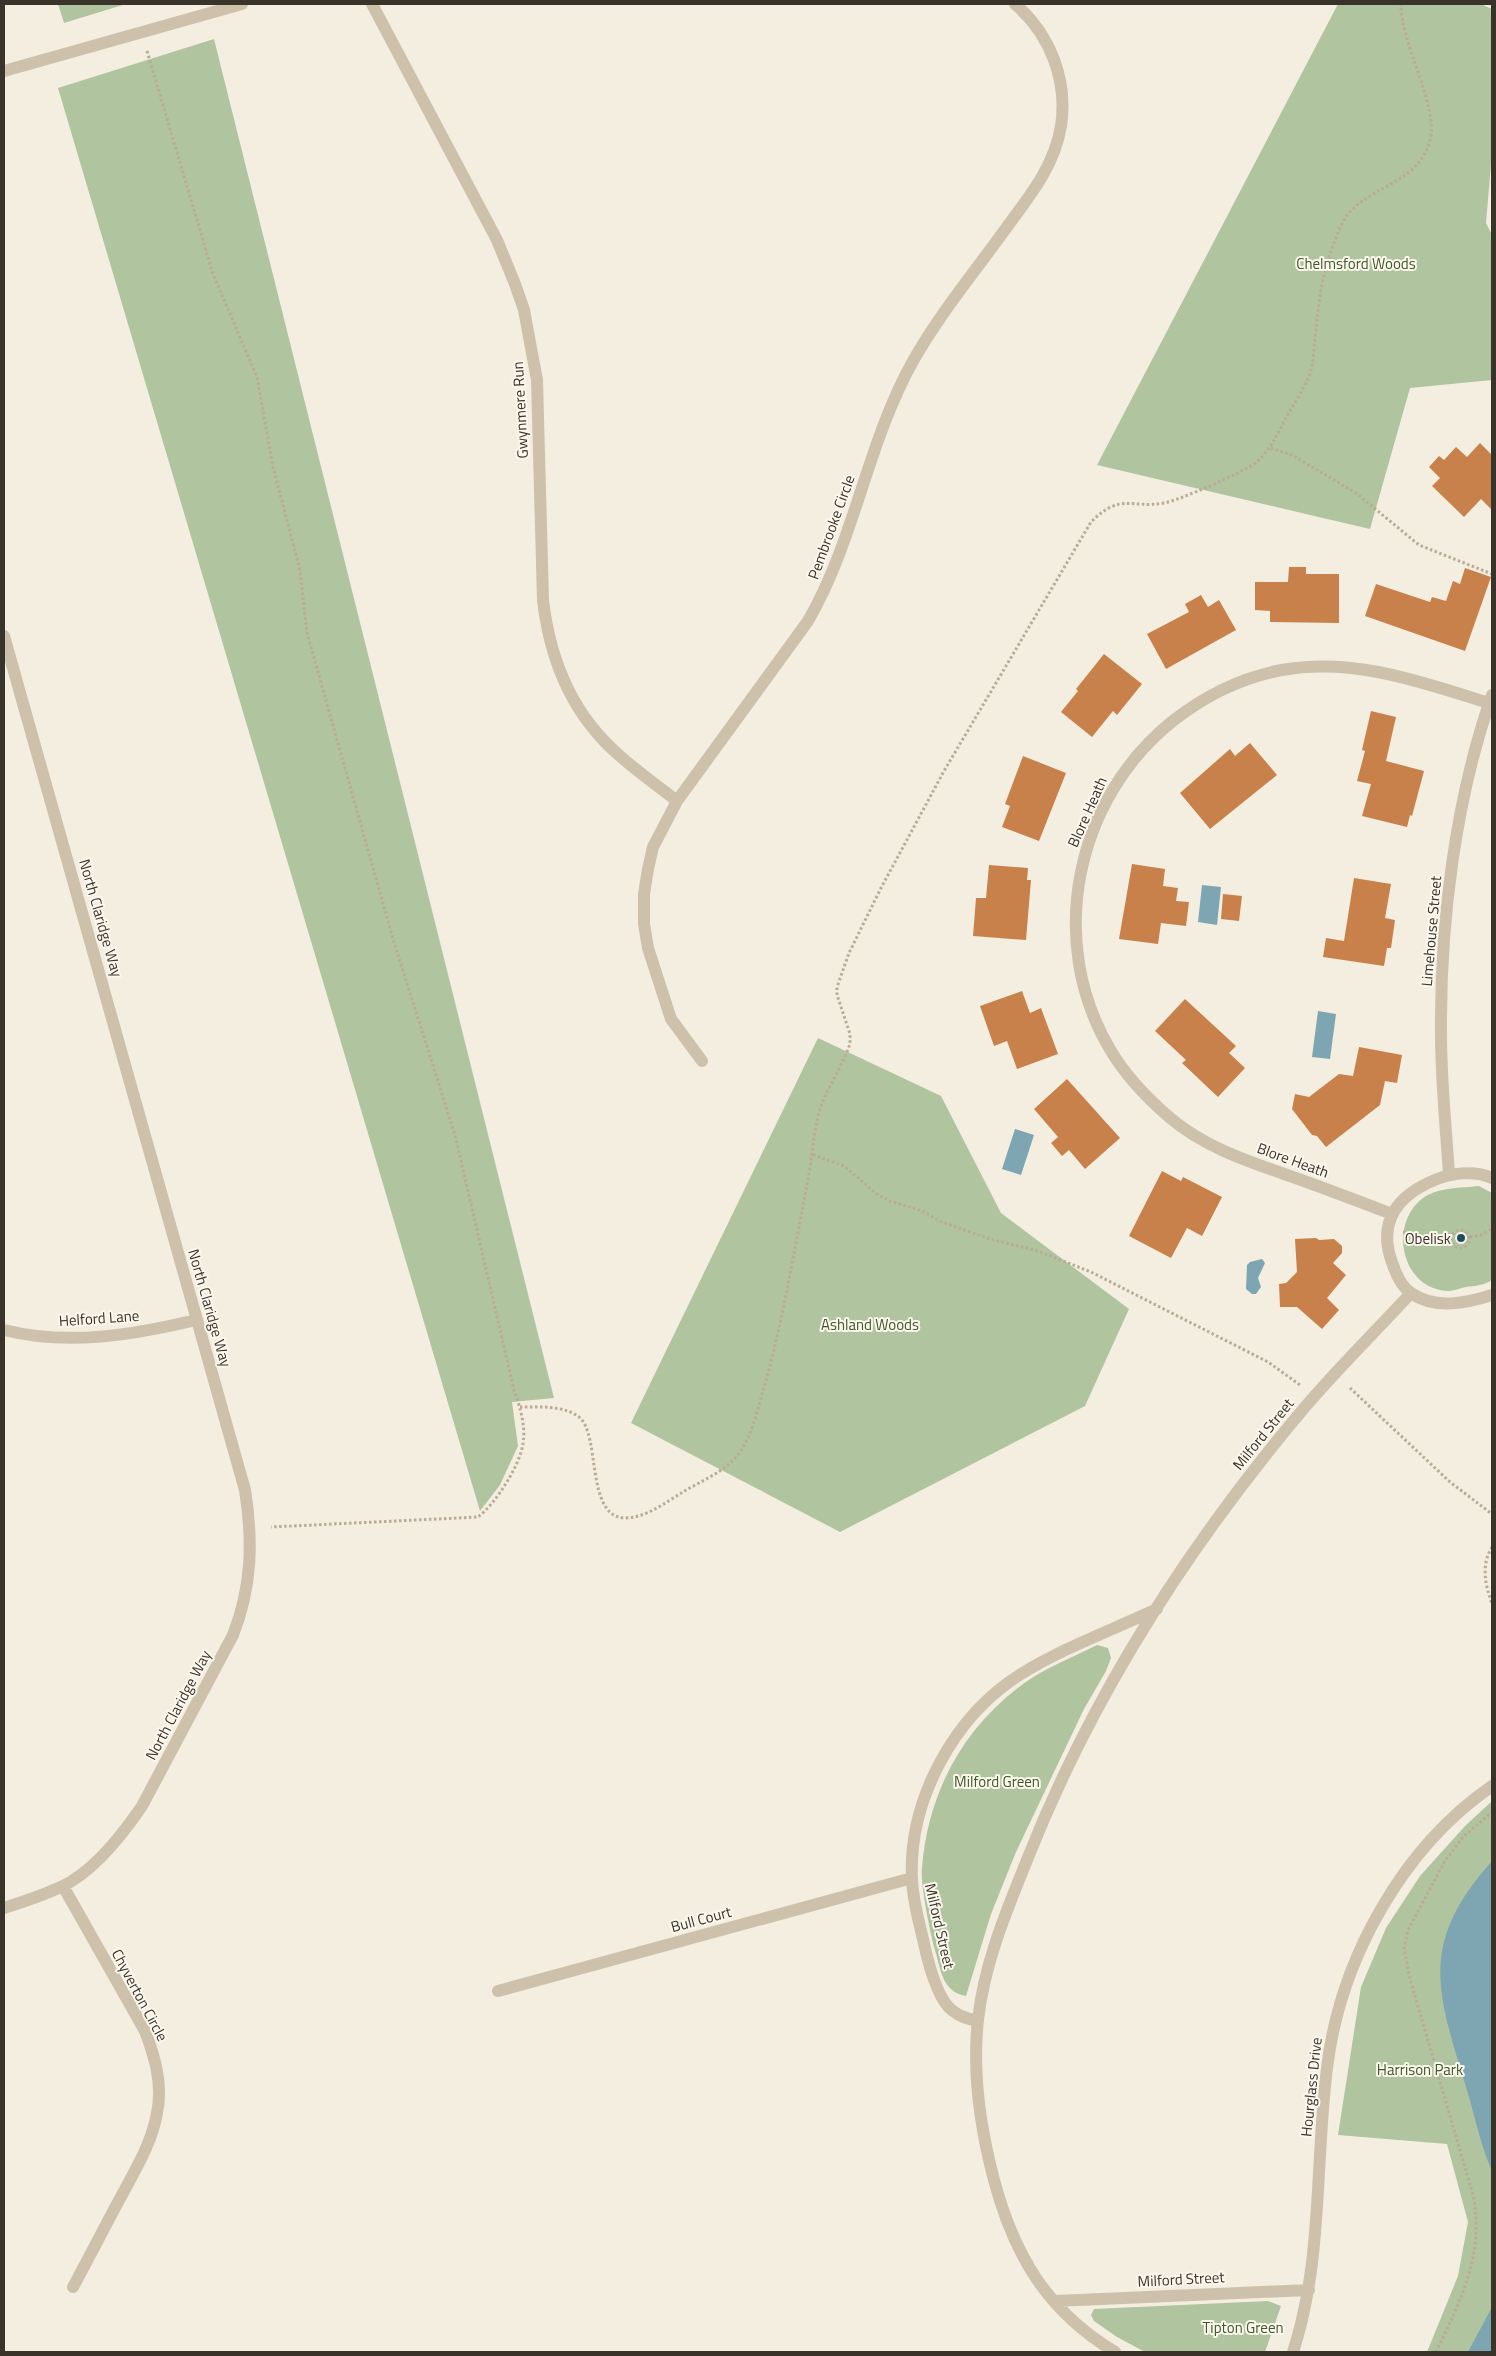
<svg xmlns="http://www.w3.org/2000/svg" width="1496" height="2356" viewBox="0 0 1496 2356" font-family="'Titillium Web',sans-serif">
  <rect width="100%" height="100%" fill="#f4eee0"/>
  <path fill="#b0c49f" d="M58 4H126L64 23Z
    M1338 4H1481L1492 9V153L1486 223 1492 235V380L1410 388 1370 529 1097 465Z
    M214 39 554 1398 512 1402 518 1446 500 1485 480 1511 58 88Z
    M818 1038 941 1096 1001 1213 1129 1309 1085 1406 840 1532 631 1423Z
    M1479 1186 1492 1193V1280C1485 1285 1475 1286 1466 1287 1461 1288 1453 1291 1448 1291 1401 1289 1388 1224 1423 1198 1439 1187 1460 1188 1479 1186Z
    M1097 1645 1108 1648 1111 1658 1106 1671 1084 1709 1016 1852 991 1914 966 1996C941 1992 941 1968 934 1947 930 1931 920 1883 922 1868 928 1793 962 1729 1023 1684 1045 1668 1073 1657 1097 1645Z
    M1492 1801V2352H1427L1458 2276 1468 2222 1447 2144 1338 2135 1361 1987 1386 1928 1420 1876 1465 1826Z
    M1268 2301 1281 2306 1265 2352H1145L1117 2337 1094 2321 1091 2315 1094 2309Z"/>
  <path fill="#7ea5b2" d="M1202 885 1221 887 1217 925 1198 922Z
    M1318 1011 1336 1014 1330 1059 1312 1057Z
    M1015 1129 1034 1135 1021 1175 1002 1169Z
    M1262 1259 1265 1263 1258 1278 1261 1287 1256 1294H1252L1246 1289 1247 1265 1250 1262Z
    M1492 1861V2171C1480 2144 1475 2116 1466 2087 1437 1991 1418 1944 1492 1861Z
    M1492 2307V2352H1468Z"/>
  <path fill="#c8814a" d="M1480 443 1492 455V510L1481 499 1464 517 1432 486 1440 478 1429 467 1439 456 1444 460 1456 447 1467 457Z
    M1289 567H1306V574H1339V623L1270 622V611L1255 610V582H1288Z
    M1465 568 1491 577 1465 651 1365 616 1376 584 1430 602 1432 597 1446 601 1453 581 1460 584Z
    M1201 595 1208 607 1219 600 1236 630 1166 669 1147 634 1189 612 1185 604Z
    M1104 654 1142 684 1117 715 1113 711 1092 737 1061 712 1078 691 1076 689Z
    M1371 711 1396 717 1386 761 1424 771 1412 816 1410 815 1407 827 1362 816 1371 784 1357 781 1365 751 1362 750Z
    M1250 743 1277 775 1210 829 1180 793 1230 749 1235 756Z
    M1023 756 1066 773 1039 841 1002 827 1010 806 1005 804Z
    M1132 864 1165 869 1163 886 1178 888 1176 901 1189 902 1186 926 1161 923 1158 944 1119 939Z
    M989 865 1028 868 1027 880H1031L1026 940 973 936 976 898H986Z
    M1354 878 1391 884 1385 918 1395 920 1391 948H1387L1384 966 1323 957 1326 938 1344 941Z
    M1223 894 1242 896 1239 921 1221 919Z
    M1022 991 1030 1013 1041 1008 1058 1054 1017 1069 1007 1041 994 1046 980 1006Z
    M1185 999 1236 1046 1229 1053 1245 1068 1218 1097 1182 1063 1186 1060 1155 1031Z
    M1359 1047 1402 1055 1397 1083 1385 1081 1380 1105 1326 1147 1317 1136 1312 1135 1292 1109 1295 1094 1309 1097 1339 1074 1353 1076Z
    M1067 1079 1120 1138 1085 1169 1069 1150 1062 1156 1051 1143 1058 1137 1034 1109Z
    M1162 1171 1181 1181 1183 1177 1222 1197 1202 1236 1187 1228 1171 1258 1129 1236Z
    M1316 1238 1319 1240 1334 1239 1342 1246V1253L1333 1263 1346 1275 1327 1298 1339 1310 1322 1329 1297 1307H1280L1279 1284 1286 1283 1297 1272 1295 1239Z"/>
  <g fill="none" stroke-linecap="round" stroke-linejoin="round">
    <path stroke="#b9ab95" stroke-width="3" stroke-dasharray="2.5 2.5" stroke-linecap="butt" d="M147 51 213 274 257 377 273 467 300 570 307 633 393 939 455 1135 514 1390C520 1407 526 1426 523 1444 519 1467 496 1503 478 1517L271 1527
      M1271 448 1292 455 1356 493 1419 545 1492 574
      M813 1155 844 1166 878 1195 890 1201 922 1211 942 1222 990 1239 1038 1251 1091 1272 1268 1362 1300 1385
      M1451 1239a9 9 0 1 1 18 0a9 9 0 1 1-18 0Z
      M1403 1232 1451 1242
      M1470 1237 1481 1235 1492 1229
      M1350 1388 1450 1482 1492 1514
      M520 1407C539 1407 563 1405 579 1417 601 1434 585 1517 625 1518 646 1518 666 1502 683 1492 701 1481 722 1473 736 1457 752 1439 756 1413 763 1391 783 1322 794 1250 808 1180 812 1158 814 1126 821 1106 829 1085 842 1066 850 1044V1034L837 995V987L849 953 881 888 944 771 1091 522C1121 492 1130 509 1164 503 1178 501 1243 472 1254 464 1270 451 1277 435 1286 418 1295 402 1307 385 1312 367 1314 358 1314 347 1315 337 1319 302 1322 270 1336 238 1339 230 1343 220 1348 214 1373 185 1420 182 1430 140 1439 106 1400 42 1401 4
      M1492 1547C1481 1565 1485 1584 1492 1604
      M1436 2352C1461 2300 1485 2253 1473 2195L1410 1979 1404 1948 1408 1930 1445 1861 1464 1836 1492 1812"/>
    <path stroke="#cdc1ab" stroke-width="12" d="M372 4 497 240 515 284 524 310 537 380 543 600C550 661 572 715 620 756 638 772 658 786 677 801
      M4 71 242 4
      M4 636 245 1490C253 1541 252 1587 233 1635L142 1806C123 1834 93 1872 61 1887 43 1895 23 1902 4 1908
      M702 1061 671 1019 648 948 644 924V894L648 869 653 847 677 801 808 621C855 540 867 443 913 361 939 315 973 274 1004 231 1028 198 1054 168 1061 126 1068 80 1050 34 1015 4
      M1449 1174C1446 1128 1441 1081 1441 1034 1440 924 1455 800 1492 695
      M1492 1178C1475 1170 1453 1173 1437 1179 1397 1195 1376 1222 1393 1265 1396 1274 1402 1287 1411 1293 1435 1310 1467 1303 1492 1295
      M1392 1214C1358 1201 1324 1188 1290 1176 1247 1161 1204 1147 1169 1117 1147 1098 1126 1076 1111 1051 1045 942 1075 798 1174 720 1205 696 1243 677 1282 670 1354 657 1421 682 1489 703
      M4 1330C68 1346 133 1335 196 1320
      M63 1886 145 2031C155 2057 163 2085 157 2113 152 2142 137 2167 123 2193 106 2224 90 2256 73 2287
      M498 1991 912 1878
      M978 2021C969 2019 960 2017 953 2011 937 2000 927 1958 923 1939 918 1919 913 1900 912 1880 908 1800 954 1716 1021 1674 1063 1648 1112 1630 1157 1609
      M1055 2301 1309 2290
      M1115 2352C1047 2311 1014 2255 994 2180 980 2127 972 2074 978 2020 984 1964 1006 1912 1027 1860 1092 1695 1191 1542 1305 1407 1339 1367 1376 1331 1411 1293
      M1293 2352C1323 2260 1315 2163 1327 2068 1340 1960 1402 1848 1492 1786"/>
  </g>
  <circle fill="#1f4d5d" stroke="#fbf7ed" stroke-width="2" cx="1461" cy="1238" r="5"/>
  <g text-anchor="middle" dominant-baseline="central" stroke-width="4" stroke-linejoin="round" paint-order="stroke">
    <g font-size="15" fill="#41592e" stroke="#fbf7ed">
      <text x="1356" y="263">Chelmsford Woods</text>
      <text x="870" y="1324">Ashland Woods</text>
      <text x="997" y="1781">Milford Green</text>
      <text x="1420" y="2069">Harrison Park</text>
      <text x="1243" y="2327">Tipton Green</text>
    </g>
    <g font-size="15" fill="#3a332a" stroke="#fbf7ed">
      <text transform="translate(520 410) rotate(-93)">Gwynmere Run</text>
      <text transform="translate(831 527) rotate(-70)">Pembrooke Circle</text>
      <text transform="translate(1087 812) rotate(-66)">Blore Heath</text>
      <text transform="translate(101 918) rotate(74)">North Claridge Way</text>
      <text transform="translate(1431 931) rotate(-85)">Limehouse Street</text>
      <text transform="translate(1293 1160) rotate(20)">Blore Heath</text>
      <text transform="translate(210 1308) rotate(74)">North Claridge Way</text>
      <text transform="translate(99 1318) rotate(-4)">Helford Lane</text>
      <text transform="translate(1263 1434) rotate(-51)">Milford Street</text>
      <text transform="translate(178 1705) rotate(-62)">North Claridge Way</text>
      <text transform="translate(701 1919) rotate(-15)">Bull Court</text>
      <text transform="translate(940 1926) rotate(77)">Milford Street</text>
      <text transform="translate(140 1995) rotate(62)">Chyverton Circle</text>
      <text transform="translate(1311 2087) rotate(-84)">Hourglass Drive</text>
      <text transform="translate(1181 2279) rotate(-3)">Milford Street</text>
    </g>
    <g font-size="15" fill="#3a332a" stroke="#fbf7ed" text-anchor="end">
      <text x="1451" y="1238">Obelisk</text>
    </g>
  </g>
  <rect width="1496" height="2356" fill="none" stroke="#3a332a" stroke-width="10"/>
</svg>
